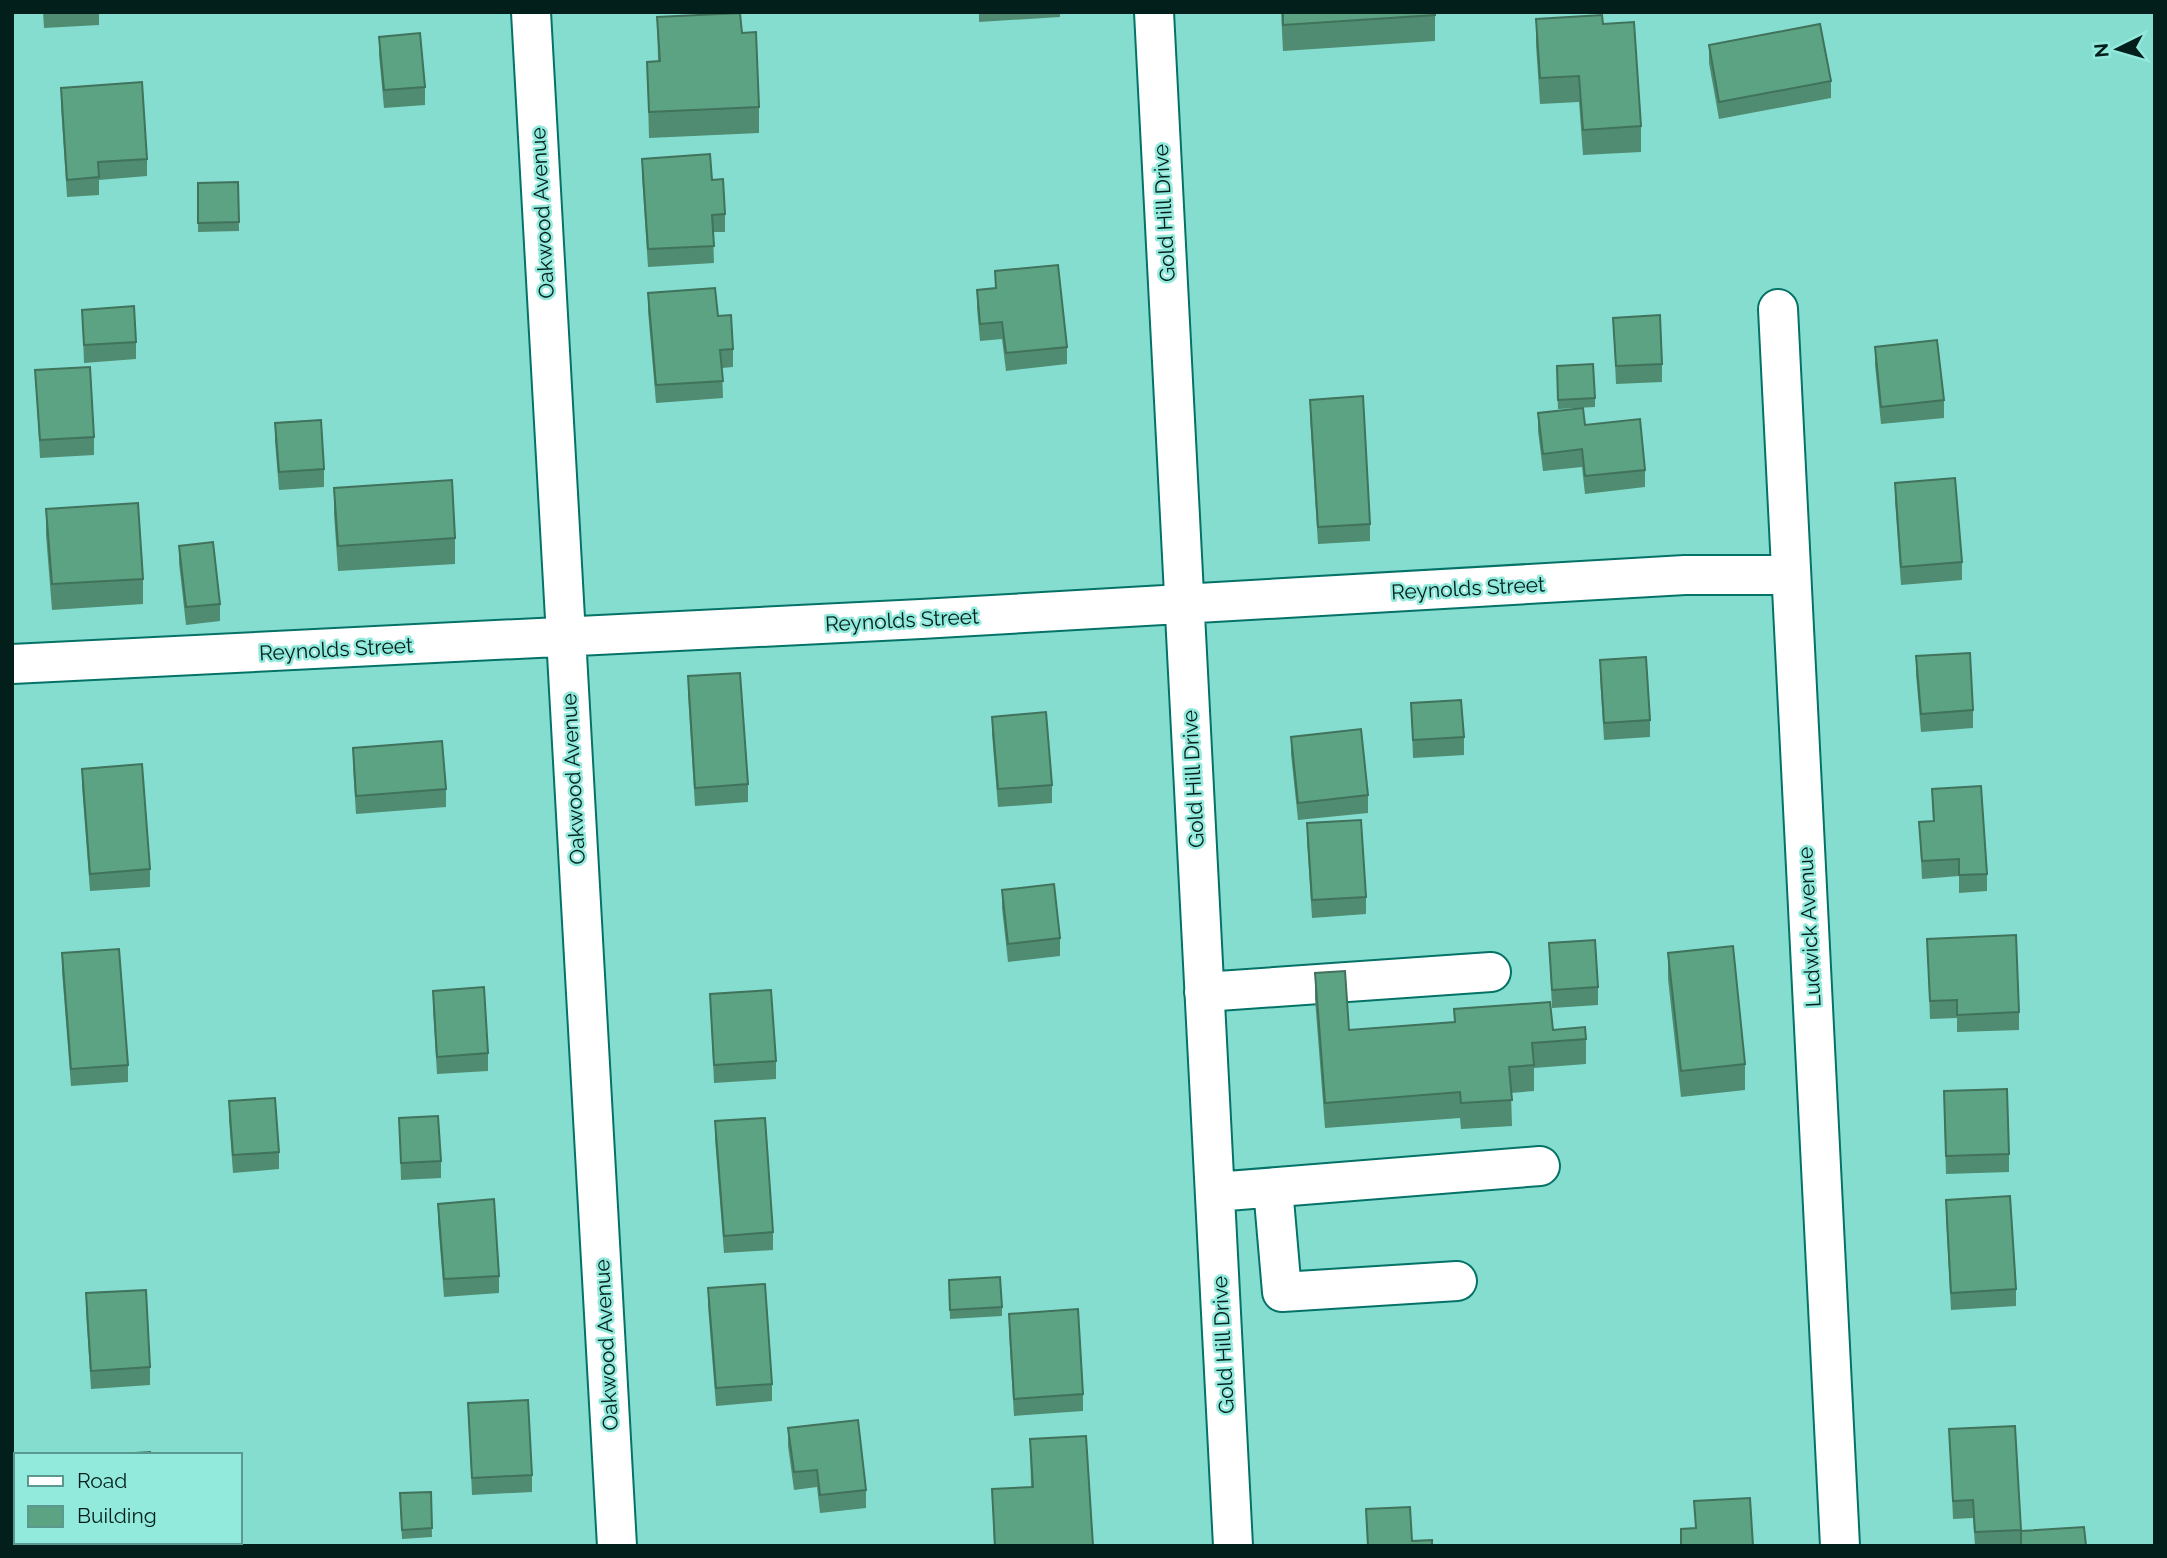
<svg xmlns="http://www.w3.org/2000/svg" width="2167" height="1558" viewBox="0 0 2167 1558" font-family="Raleway,sans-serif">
  <rect width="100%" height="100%" fill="#85ddd0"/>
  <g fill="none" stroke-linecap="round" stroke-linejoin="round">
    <defs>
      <path id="minor" d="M531 12 617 1546
        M1154 12 1233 1546
        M1778 309 1840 1546
        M12 664 921 619 1685 575H1791
        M1204 992 1491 972
        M1273 1188 1282 1292 1457 1281
        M1215 1192 1540 1166"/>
    </defs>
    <use href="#minor" stroke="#057267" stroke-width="42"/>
    <use href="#minor" stroke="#fff" stroke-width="38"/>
  </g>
  <path fill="#4f8c71" d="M43 12H99V25L44 28Z
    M979 12H1060V17L979 22Z
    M1281 12H1435V41L1283 51Z
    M657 17 742 33 759 107V133L649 138 647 62 658 61Z
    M1536 19 1603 24 1641 126V152L1583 155 1579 102 1540 104 1536 45Z
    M379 37 425 87V105L384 108 379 55Z
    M1709 45 1831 81V98L1719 119 1709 63Z
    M61 88 147 159V176L99 180V195L67 197 61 106Z
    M642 159 712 180 725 214V232H713L714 263 648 267 642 176Z
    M238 182 239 231 198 232V183Z
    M995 271 1067 347V364L1006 371 1002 339 980 341 977 308V290L995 288Z
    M648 293 718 316 733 349V367L722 368 723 398 656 403 648 311Z
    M82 310 136 342V359L84 363Z
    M1613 318 1662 364V382L1616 384Z
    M1875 347 1944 400V418L1881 424 1875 365Z
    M35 370 94 437V455L40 458Z
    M1557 375 1595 398V407L1558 409Z
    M1310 400 1370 524V541L1318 544 1310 417Z
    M1538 413 1585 425 1645 470V487L1585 494 1582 467 1543 471 1538 431Z
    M275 423 324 469V487L279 490 275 441Z
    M1895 483 1962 562V580L1901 585 1895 500Z
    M334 488 455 538V564L338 571 334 514Z
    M46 509 143 579V604L52 610 46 535Z
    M179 546 220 604V621L186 625 179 563Z
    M1916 656 1973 710V728L1921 732 1916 674Z
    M1600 660 1650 720V737L1604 740 1600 677Z
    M688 676 748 784V802L695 806 688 694Z
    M1411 703 1464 737V755L1413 758Z
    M992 717 1052 785V803L998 807 992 734Z
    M1291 737 1368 795V813L1298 820 1291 754Z
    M353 748 446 789V807L356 814 353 766Z
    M82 769 150 869V887L90 891 82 786Z
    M1932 789 1987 874V891L1959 893V876L1922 879 1919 822 1933 821Z
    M1307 823 1366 897V914L1312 918 1307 841Z
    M1002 890 1060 938V956L1008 962 1002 908Z
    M1927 939 2019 1012V1030L1957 1032V1018L1930 1019Z
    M1549 943 1598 987V1005L1552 1008Z
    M62 953 128 1065V1082L71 1086 62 971Z
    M1668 953 1745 1064V1090L1681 1097 1668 979Z
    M1315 973 1349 1030 1454 1022V1009L1553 1030 1586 1039V1064L1534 1068V1091L1511 1093 1512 1126 1461 1129 1460 1118 1325 1128 1315 999Z
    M433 991 488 1053V1071L437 1074 433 1008Z
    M710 994 776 1061V1079L714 1083Z
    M229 1101 279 1152V1169L233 1173 229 1119Z
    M1944 1109 2009 1154V1172L1946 1174Z
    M399 1118 441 1161V1178L401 1180Z
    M715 1121 773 1232V1250L724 1253 715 1139Z
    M1946 1200 2016 1289V1306L1951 1310 1946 1217Z
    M438 1204 499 1276V1293L444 1297 438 1221Z
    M949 1280 1002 1307V1316L950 1319Z
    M708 1288 772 1384V1401L716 1406 708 1306Z
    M86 1293 150 1367V1385L91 1389 86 1311Z
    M1009 1314 1083 1394V1411L1014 1416 1009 1332Z
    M468 1403 532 1475V1492L472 1495Z
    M2015 1426 2021 1531 2086 1546H1975L1973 1518 1953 1519 1949 1429Z
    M788 1428 866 1490V1508L820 1513 817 1487 794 1490 788 1446Z
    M1030 1439 1093 1546H994L992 1489 1031 1487Z
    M431 1492 432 1537 402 1539 400 1502Z"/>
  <path fill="#5ca383" stroke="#40725c" stroke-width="2" d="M1283 12H1435V15L1283 25Z
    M740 13 742 33 756 32 759 107 649 112 647 62 660 61 657 17Z
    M1602 15 1603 24 1634 22 1641 126 1583 130 1579 76 1540 78 1536 19Z
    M1820 24 1831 81 1719 102 1709 45Z
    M420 33 425 87 384 90 379 37Z
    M142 82 147 159 98 162 99 177 67 180 61 88Z
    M710 154 712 180 723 179 725 214 712 215 714 246 648 249 642 159Z
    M238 182 239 222 198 223V183Z
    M1058 265 1067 347 1006 353 1002 322 980 324 977 290 996 288 995 271Z
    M715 288 718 316 731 315 733 349 720 350 723 381 656 385 648 293Z
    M134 306 136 342 84 345 82 310Z
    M1660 315 1662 364 1616 366 1613 318Z
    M1937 340 1944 400 1881 407 1875 347Z
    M1593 364 1595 398 1558 400 1557 366Z
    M90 367 94 437 40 440 35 370Z
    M1363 396 1370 524 1318 527 1310 400Z
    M1583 408 1585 425 1640 419 1645 470 1585 476 1582 449 1543 454 1538 413Z
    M321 420 324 469 279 472 275 423Z
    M1955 478 1962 562 1901 567 1895 483Z
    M452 480 455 538 338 546 334 488Z
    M138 503 143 579 52 584 46 509Z
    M213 542 220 604 186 607 179 546Z
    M1970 653 1973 710 1921 714 1916 656Z
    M1646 657 1650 720 1604 723 1600 660Z
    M740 673 748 784 695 788 688 676Z
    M1461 700 1464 737 1413 740 1411 703Z
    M1046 712 1052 785 998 789 992 717Z
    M1361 729 1368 795 1298 803 1291 737Z
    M442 741 446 789 356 796 353 748Z
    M142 764 150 869 90 874 82 769Z
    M1981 786 1987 874 1959 875V859L1922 861 1919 822 1934 821 1932 789Z
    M1361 820 1366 897 1312 900 1307 823Z
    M1054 884 1060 938 1008 944 1002 890Z
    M2016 935 2019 1012 1957 1015V1000L1930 1001 1927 939Z
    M1595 940 1598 987 1552 990 1549 943Z
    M1733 946 1745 1064 1681 1071 1668 953Z
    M119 949 128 1065 71 1069 62 953Z
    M1345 971 1349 1030 1455 1022 1454 1009 1550 1002 1553 1030 1585 1027 1586 1039 1532 1043 1534 1065 1509 1067 1512 1100 1461 1103 1460 1092 1325 1103 1315 973Z
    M484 987 488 1053 437 1057 433 991Z
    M771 990 776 1061 714 1065 710 994Z
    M2007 1089 2009 1154 1946 1156 1944 1091Z
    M275 1098 279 1152 233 1155 229 1101Z
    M438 1116 441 1161 401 1163 399 1118Z
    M765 1118 773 1232 724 1236 715 1121Z
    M2010 1196 2016 1289 1951 1293 1946 1200Z
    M494 1199 499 1276 444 1279 438 1204Z
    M1000 1277 1002 1307 950 1310 949 1280Z
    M765 1284 772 1384 716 1388 708 1288Z
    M146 1290 150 1367 91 1371 86 1293Z
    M1078 1309 1083 1394 1014 1399 1009 1314Z
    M528 1400 532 1475 472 1478 468 1403Z
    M858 1420 866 1490 820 1495 817 1470 794 1472 788 1428Z
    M2015 1426 2021 1530 1975 1532 1973 1500 1953 1501 1949 1429Z
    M1086 1436 1093 1546H995L992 1489 1033 1487 1030 1439Z
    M150 1452V1455H102Z
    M431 1492 432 1528 402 1530 400 1493Z
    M1750 1498 1753 1546H1681V1529L1696 1528 1694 1501Z
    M1410 1507 1412 1541 1432 1540V1546H1368L1366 1509Z
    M2084 1527 2086 1546H2021V1531Z"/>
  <g text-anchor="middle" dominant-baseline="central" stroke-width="5" stroke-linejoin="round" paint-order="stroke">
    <g font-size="21" fill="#031f1b" stroke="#92eadd">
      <text transform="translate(542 213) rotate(-93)">Oakwood Avenue</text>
      <text transform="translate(1164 213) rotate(-93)">Gold Hill Drive</text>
      <text transform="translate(1468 588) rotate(-3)">Reynolds Street</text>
      <text transform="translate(902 620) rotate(-3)">Reynolds Street</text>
      <text transform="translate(336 649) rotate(-3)">Reynolds Street</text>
      <text transform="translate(573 779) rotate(-93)">Oakwood Avenue</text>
      <text transform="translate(1193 779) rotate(-93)">Gold Hill Drive</text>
      <text transform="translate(1809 927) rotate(-93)">Ludwick Avenue</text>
      <text transform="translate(606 1345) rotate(-93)">Oakwood Avenue</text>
      <text transform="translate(1223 1345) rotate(-93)">Gold Hill Drive</text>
    </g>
  </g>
  <rect width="2167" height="1558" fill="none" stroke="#031f1b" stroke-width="28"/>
  <rect x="14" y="1453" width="228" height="91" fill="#92eadd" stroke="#59998f" stroke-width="2"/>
  <rect x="28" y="1476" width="35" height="10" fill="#ffffff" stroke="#59998f" stroke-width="2"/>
  <text x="77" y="1488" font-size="21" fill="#031f1b">Road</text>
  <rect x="28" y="1506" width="35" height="21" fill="#5ca383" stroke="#59998f" stroke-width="2"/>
  <text x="77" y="1523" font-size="21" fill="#031f1b">Building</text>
  <g transform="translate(2118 49) rotate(265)" stroke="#92eadd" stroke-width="5" paint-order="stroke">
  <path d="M0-5L12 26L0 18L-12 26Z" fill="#031f1b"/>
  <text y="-10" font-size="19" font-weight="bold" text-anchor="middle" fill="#031f1b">N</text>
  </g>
</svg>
